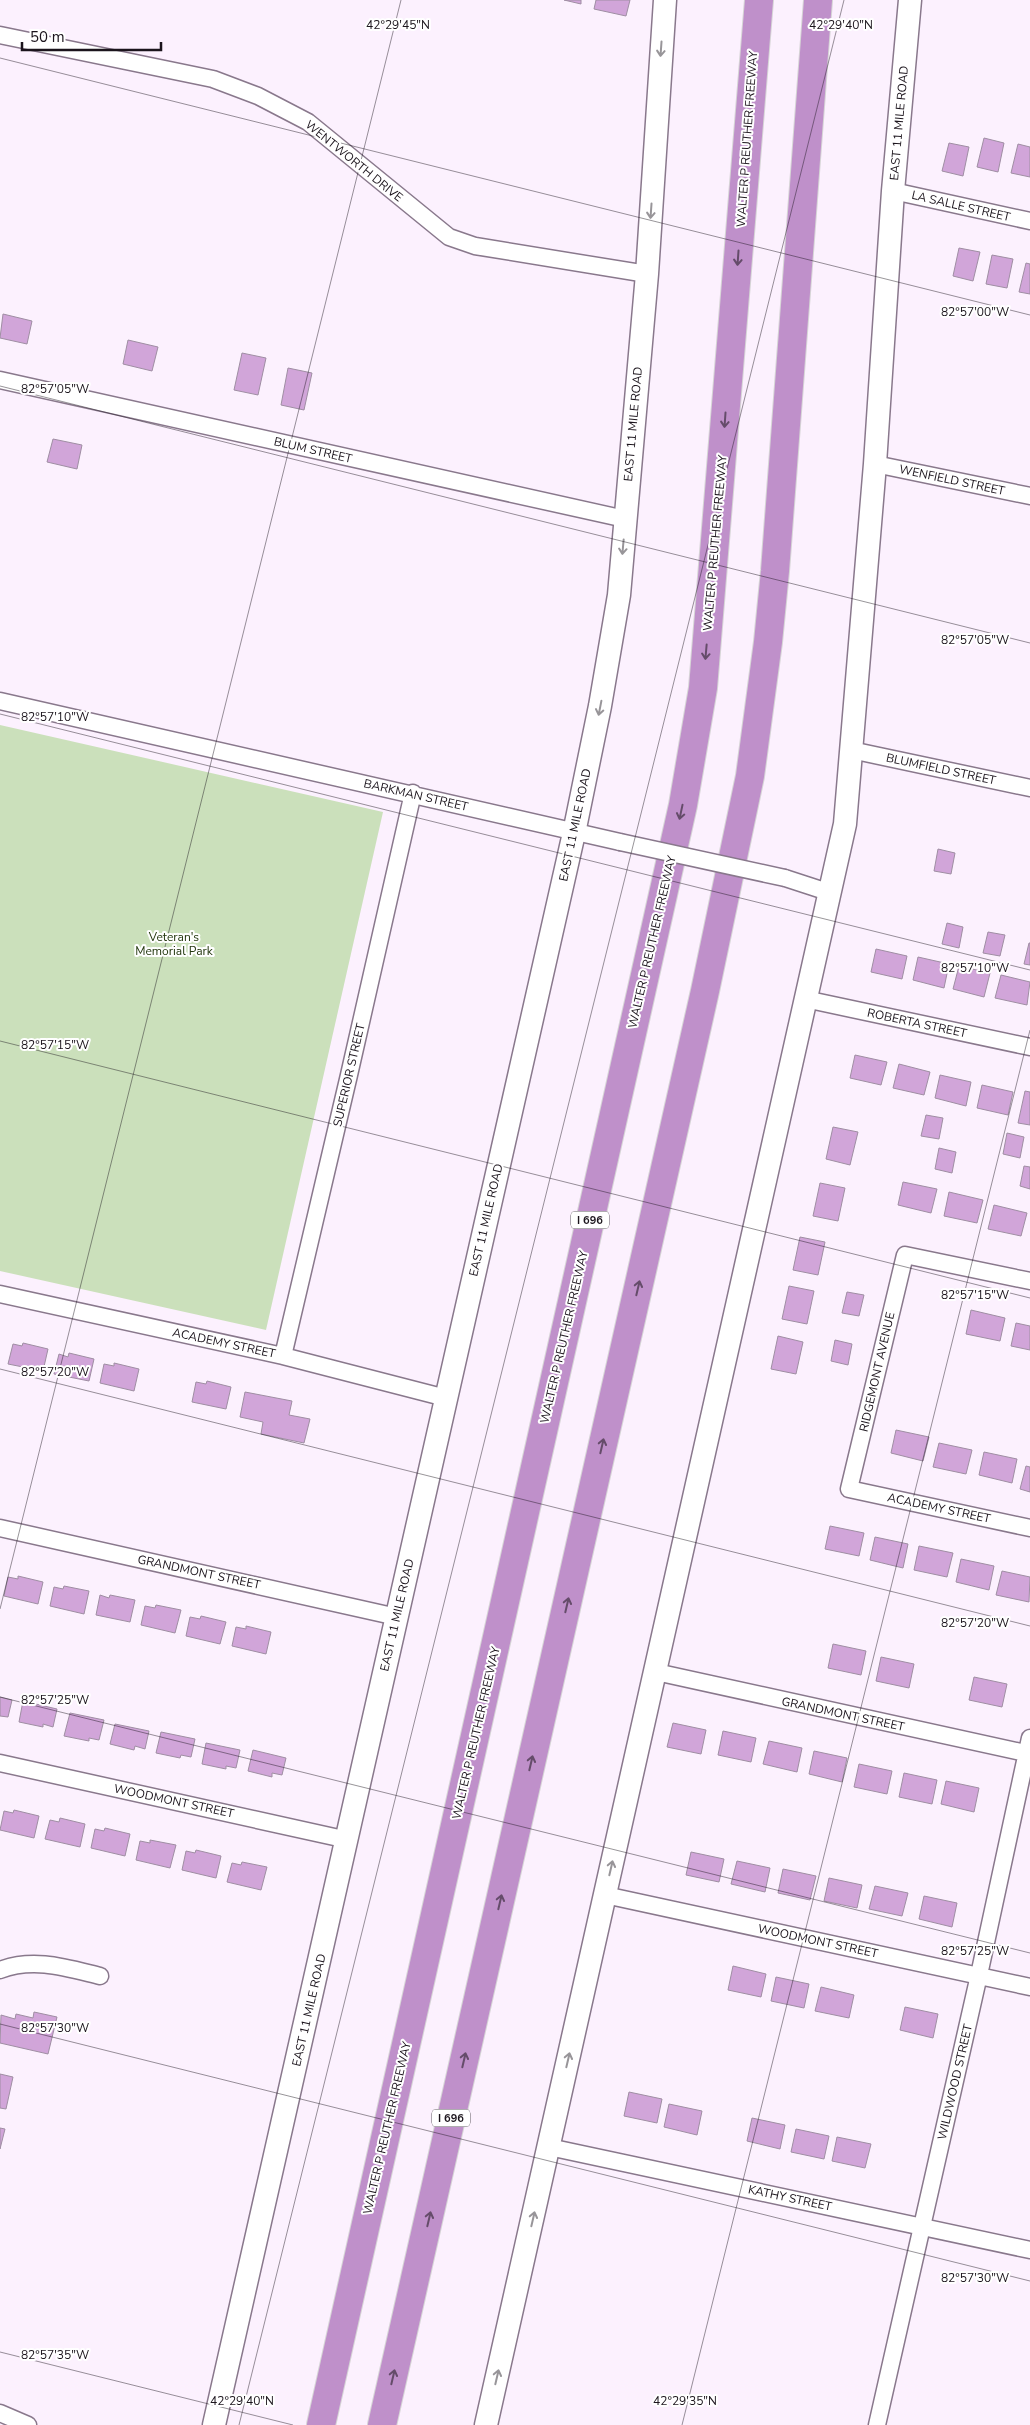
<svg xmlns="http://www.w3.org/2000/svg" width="1030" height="2425" viewBox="0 0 1030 2425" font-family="'Nunito Sans',sans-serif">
  <rect width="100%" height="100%" fill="#fcf1fe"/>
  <path fill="#cbe0bb" d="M0 725 383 812 266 1330 0 1271Z"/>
  <path fill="#d1a5d9" stroke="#9f8ea3" d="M564 0H581V4Z
    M596 0H630L626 16 594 9Z
    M984 138 1004 143 998 172 977 167Z
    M949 143 969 147 963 176 942 171Z
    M1018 144 1030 147V177L1011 173Z
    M959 248 980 252 973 281 953 276Z
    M992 255 1013 259 1007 288 986 284Z
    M1026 263 1030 264V294L1019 292Z
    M3 314 32 321 27 344 0 338Z
    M128 340 158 347 152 371 123 364Z
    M242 353 266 358 258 395 234 390Z
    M288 368 312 373 304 410 281 405Z
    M53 439 82 445 77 469 47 462Z
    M938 849 955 853 951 874 934 871Z
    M947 923 963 927 959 948 942 944Z
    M988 932 1005 935 1000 956 983 953Z
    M1029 943H1030V965L1024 964Z
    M876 949 907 956 902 979 871 972Z
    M918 957 949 964 944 988 913 980Z
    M959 966 990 973 984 997 953 989Z
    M1001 975 1030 982 1027 1005 995 998Z
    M855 1055 887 1062 881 1085 850 1078Z
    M899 1064 930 1072 924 1095 893 1088Z
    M940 1075 971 1082 966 1106 935 1098Z
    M982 1085 1013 1092 1008 1115 977 1108Z
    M1025 1091 1030 1092V1125L1018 1123Z
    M926 1115 943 1118 939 1139 921 1136Z
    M833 1127 858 1132 850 1165 826 1159Z
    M1007 1133 1024 1137 1020 1158 1003 1154Z
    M939 1148 956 1152 952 1173 935 1169Z
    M1024 1166 1030 1167V1189L1020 1186Z
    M903 1182 937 1189 931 1213 898 1205Z
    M820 1183 845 1188 838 1221 813 1216Z
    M949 1192 983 1200 977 1223 944 1216Z
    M994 1205 1027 1213 1021 1236 988 1229Z
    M800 1237 825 1242 818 1275 793 1270Z
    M789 1286 814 1291 807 1324 782 1319Z
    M847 1292 864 1295 859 1316 842 1313Z
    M971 1310 1005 1318 1000 1341 966 1334Z
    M1016 1323 1030 1326V1350L1011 1346Z
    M778 1336 803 1342 796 1374 771 1369Z
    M835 1340 852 1344 848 1365 831 1361Z
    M23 1343 48 1349 43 1371 8 1364 13 1344 22 1346Z
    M69 1353 94 1359 89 1381 54 1374 59 1354 68 1357Z
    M114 1363 139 1369 134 1391 100 1383 104 1364 114 1366Z
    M207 1381 231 1387 226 1409 192 1402 196 1382 206 1384Z
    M245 1392 292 1401 289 1415 310 1419 304 1443 261 1434 263 1422 240 1417Z
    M896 1430 929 1437 923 1461 891 1453Z
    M939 1443 972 1450 966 1474 933 1467Z
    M984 1452 1017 1459 1012 1483 979 1475Z
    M1026 1466 1030 1467V1492L1020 1489Z
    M830 1526 864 1533 859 1556 825 1549Z
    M875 1537 908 1544 903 1568 870 1560Z
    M919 1546 953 1553 947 1577 914 1570Z
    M961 1559 994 1566 989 1590 956 1582Z
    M1002 1571 1030 1577 1029 1602 996 1595Z
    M18 1576 43 1582 38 1604 4 1596 8 1577 18 1579Z
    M64 1586 89 1591 84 1614 50 1606 54 1587 63 1589Z
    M100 1595 109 1598 110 1595 135 1600 130 1622 96 1615Z
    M156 1605 181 1610 175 1633 141 1625 145 1606 155 1608Z
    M201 1616 226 1622 220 1644 186 1636 190 1617 200 1619Z
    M246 1626 271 1632 266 1654 232 1646 236 1627 246 1629Z
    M833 1644 866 1651 861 1675 828 1668Z
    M881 1657 914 1664 909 1688 876 1681Z
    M974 1677 1007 1684 1002 1707 969 1700Z
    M0 1697 12 1700 8 1717 0 1716Z
    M23 1701 57 1709 53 1727 43 1724V1727L19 1722Z
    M70 1713 104 1720 99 1740 89 1738V1741L64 1736Z
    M673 1723 706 1730 701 1754 667 1747Z
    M115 1724 149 1731 145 1749 135 1746 134 1750 110 1744Z
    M723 1731 756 1738 751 1762 718 1755Z
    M161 1732 195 1739 191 1757 181 1755 180 1758 156 1753Z
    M769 1741 802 1748 797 1772 763 1764Z
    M206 1743 240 1750 236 1768 226 1766V1769L202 1764Z
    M253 1750 286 1758 282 1775 272 1773V1777L248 1771Z
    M814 1751 847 1758 842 1782 809 1774Z
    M859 1764 892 1771 887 1794 854 1787Z
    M904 1773 937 1780 932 1804 899 1797Z
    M946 1781 979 1788 974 1812 941 1804Z
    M14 1810 39 1816 34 1838 0 1830 4 1811 13 1813Z
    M60 1818 85 1824 80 1847 45 1839 50 1820 59 1822Z
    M105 1828 130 1834 125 1856 91 1848 95 1829 104 1831Z
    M150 1840 176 1845 170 1868 136 1860 140 1841 150 1843Z
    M196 1850 221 1856 216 1878 182 1870 186 1851 195 1853Z
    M691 1852 724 1859 719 1882 686 1875Z
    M737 1861 770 1868 765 1892 731 1884Z
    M242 1862 267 1867 261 1890 227 1882 232 1863 241 1865Z
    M783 1869 816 1876 810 1900 778 1893Z
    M829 1878 862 1885 857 1908 824 1901Z
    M875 1886 908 1893 902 1916 869 1909Z
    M924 1896 957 1903 952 1927 919 1919Z
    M733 1966 766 1974 761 1997 728 1990Z
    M776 1977 809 1984 804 2008 771 2001Z
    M821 1987 854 1995 849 2018 815 2011Z
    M905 2007 938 2014 933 2038 900 2030Z
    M34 2012 57 2017 48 2054 0 2043 1 2015 15 2019 16 2014 33 2018Z
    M0 2074 13 2077 6 2109 0 2108Z
    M629 2092 662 2099 657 2123 624 2116Z
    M669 2104 702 2111 697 2135 664 2127Z
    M752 2118 785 2125 780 2149 747 2141Z
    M0 2128 5 2129 0 2149Z
    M796 2129 829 2136 824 2159 791 2152Z
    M837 2137 871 2144 865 2168 832 2161Z"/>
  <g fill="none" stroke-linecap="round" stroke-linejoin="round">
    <defs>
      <path id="street" d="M0 35 213 79 258 96 308 122 449 237 475 246 647 274
        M893 191 1030 221
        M0 380 625 519
        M875 464 1030 496
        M0 701 620 842
        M851 750 1030 788
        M785 878 831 893
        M805 999 1030 1047
        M1030 1281 905 1255 849 1489 1030 1528
        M0 1294 283 1356 446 1398
        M283 1356 349 1075 413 793
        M0 1528 397 1617
        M656 1672 1030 1754
        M0 1763 348 1840
        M605 1895 1030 1987
        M0 1970C34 1957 67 1968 100 1976
        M549 2147 1030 2250
        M0 2413 28 2425
        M877 2425 979 1975 1030 1738"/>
      <path id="secondary" d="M214 2425 574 833 600 706 619 595 647 274 665 0
        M486 2425 845 824 875 464 893 191 910 0"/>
      <path id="highway" d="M321 2425 683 805 703 688 759 0
        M382 2425 705 991 750 776 768 642 775 571 818 0"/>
    </defs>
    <use href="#street" stroke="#89788c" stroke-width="19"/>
    <use href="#secondary" stroke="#89788c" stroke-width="25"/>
    <use href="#highway" stroke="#d6d5d6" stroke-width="30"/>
    <use href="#street" stroke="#fff" stroke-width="16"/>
    <use href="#secondary" stroke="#fff" stroke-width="22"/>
    <use href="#highway" stroke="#bf90ca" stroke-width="28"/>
    <defs>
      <path id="street-bridge" d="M620 842 785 878"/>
    </defs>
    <use href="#street-bridge" stroke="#89788c" stroke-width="19" stroke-linecap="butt"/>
    <use href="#street-bridge" stroke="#fff" stroke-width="16"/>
  </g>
  <defs><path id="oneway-shaft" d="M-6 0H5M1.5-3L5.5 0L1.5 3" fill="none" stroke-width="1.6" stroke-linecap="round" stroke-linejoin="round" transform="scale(1.25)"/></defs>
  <g stroke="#989599">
    <use href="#oneway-shaft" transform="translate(661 49) rotate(94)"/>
    <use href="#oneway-shaft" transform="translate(651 211) rotate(94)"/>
    <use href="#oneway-shaft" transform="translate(623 547) rotate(95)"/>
    <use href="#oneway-shaft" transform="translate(600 708) rotate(101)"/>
    <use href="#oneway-shaft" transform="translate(611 1868) rotate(-77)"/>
    <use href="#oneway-shaft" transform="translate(568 2060) rotate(-77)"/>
    <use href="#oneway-shaft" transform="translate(533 2219) rotate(-77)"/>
    <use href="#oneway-shaft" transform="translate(497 2377) rotate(-77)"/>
  </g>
  <g stroke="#654c6a">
    <use href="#oneway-shaft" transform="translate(738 258) rotate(94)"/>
    <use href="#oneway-shaft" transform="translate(725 420) rotate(94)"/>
    <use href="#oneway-shaft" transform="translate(706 652) rotate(95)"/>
    <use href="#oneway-shaft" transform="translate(681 812) rotate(102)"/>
    <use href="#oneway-shaft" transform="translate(638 1288) rotate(-77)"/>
    <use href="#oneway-shaft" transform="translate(602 1446) rotate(-77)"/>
    <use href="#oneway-shaft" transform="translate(567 1605) rotate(-77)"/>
    <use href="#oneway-shaft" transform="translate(531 1763) rotate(-77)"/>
    <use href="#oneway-shaft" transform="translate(500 1902) rotate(-77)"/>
    <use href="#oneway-shaft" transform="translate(464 2060) rotate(-77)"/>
    <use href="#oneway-shaft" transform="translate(429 2219) rotate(-77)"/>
    <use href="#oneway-shaft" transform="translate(393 2377) rotate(-77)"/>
  </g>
  <path fill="none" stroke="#1b141c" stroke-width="1" stroke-opacity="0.45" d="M0 58 1030 315M0 386 1030 643M0 714 1030 970M0 1041 1030 1298M0 1369 1030 1626M0 1609 401 0M0 1697 1030 1953M0 2024 1030 2281M0 2352 293 2425M239 2425 844 0M682 2425 1030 1030"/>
  <g text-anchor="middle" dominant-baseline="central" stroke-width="4" stroke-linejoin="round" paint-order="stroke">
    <g fill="#fff" stroke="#5f5a60" stroke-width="1">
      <rect x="571" y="1211.5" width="38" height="17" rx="4"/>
      <rect x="432" y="2109.5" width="38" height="17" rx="4"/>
    </g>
    <g font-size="11" font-weight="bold" fill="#1b141c">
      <text x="590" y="1220">I 696</text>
      <text x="451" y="2118">I 696</text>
    </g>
    <g font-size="12" fill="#1b141c" stroke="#fff">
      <text transform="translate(899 123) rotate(-85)">EAST 11 MILE ROAD</text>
      <text transform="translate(747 139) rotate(-86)">WALTER P REUTHER FREEWAY</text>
      <text transform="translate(354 161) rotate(39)">WENTWORTH DRIVE</text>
      <text transform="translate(961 206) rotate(13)">LA SALLE STREET</text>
      <text transform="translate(633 424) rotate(-85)">EAST 11 MILE ROAD</text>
      <text transform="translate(313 450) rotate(13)">BLUM STREET</text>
      <text transform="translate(952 480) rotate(12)">WENFIELD STREET</text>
      <text transform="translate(715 543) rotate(-85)">WALTER P REUTHER FREEWAY</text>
      <text transform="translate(941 769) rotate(12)">BLUMFIELD STREET</text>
      <text transform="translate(416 795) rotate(13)">BARKMAN STREET</text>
      <text transform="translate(575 825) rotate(-78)">EAST 11 MILE ROAD</text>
      <text transform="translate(652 942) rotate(-77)">WALTER P REUTHER FREEWAY</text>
      <text transform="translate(917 1023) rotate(12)">ROBERTA STREET</text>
      <text transform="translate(349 1075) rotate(-77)">SUPERIOR STREET</text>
      <text transform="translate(486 1220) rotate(-77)">EAST 11 MILE ROAD</text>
      <text transform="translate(564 1337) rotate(-77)">WALTER P REUTHER FREEWAY</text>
      <text transform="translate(224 1343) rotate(12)">ACADEMY STREET</text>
      <text transform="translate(877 1372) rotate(-77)">RIDGEMONT AVENUE</text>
      <text transform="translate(939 1508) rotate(12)">ACADEMY STREET</text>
      <text transform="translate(199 1572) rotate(12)">GRANDMONT STREET</text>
      <text transform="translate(397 1615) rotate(-77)">EAST 11 MILE ROAD</text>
      <text transform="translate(843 1714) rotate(12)">GRANDMONT STREET</text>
      <text transform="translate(476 1733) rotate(-77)">WALTER P REUTHER FREEWAY</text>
      <text transform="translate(174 1801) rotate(12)">WOODMONT STREET</text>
      <text transform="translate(818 1941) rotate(12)">WOODMONT STREET</text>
      <text transform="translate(309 2010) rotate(-77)">EAST 11 MILE ROAD</text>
      <text transform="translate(955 2082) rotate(-77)">WILDWOOD STREET</text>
      <text transform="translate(387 2128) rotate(-77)">WALTER P REUTHER FREEWAY</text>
      <text transform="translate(790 2198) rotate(12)">KATHY STREET</text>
    </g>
    <g font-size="12" fill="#22360d" stroke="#fff">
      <text x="174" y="937">Veteran's<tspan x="174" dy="14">Memorial Park</tspan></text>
    </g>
  </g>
  <g font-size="12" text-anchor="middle" fill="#1b141c" stroke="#fff" stroke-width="4" stroke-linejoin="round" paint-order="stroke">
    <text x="398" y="29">42°29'45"N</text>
    <text x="841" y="29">42°29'40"N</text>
    <text x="975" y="316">82°57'00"W</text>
    <text x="55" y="393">82°57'05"W</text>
    <text x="975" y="644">82°57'05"W</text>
    <text x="55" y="721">82°57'10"W</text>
    <text x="975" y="972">82°57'10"W</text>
    <text x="55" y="1049">82°57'15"W</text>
    <text x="975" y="1299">82°57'15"W</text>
    <text x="55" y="1376">82°57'20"W</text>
    <text x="975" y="1627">82°57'20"W</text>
    <text x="55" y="1704">82°57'25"W</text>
    <text x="975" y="1955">82°57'25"W</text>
    <text x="55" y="2032">82°57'30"W</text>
    <text x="975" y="2282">82°57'30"W</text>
    <text x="55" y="2359">82°57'35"W</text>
    <text x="242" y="2405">42°29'40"N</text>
    <text x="685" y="2405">42°29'35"N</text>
  </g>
  <path d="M22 42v8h139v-8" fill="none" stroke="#1b141c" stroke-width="2.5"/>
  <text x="30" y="42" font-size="15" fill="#1b141c" stroke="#ffffff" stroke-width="4" paint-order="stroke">50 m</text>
</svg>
